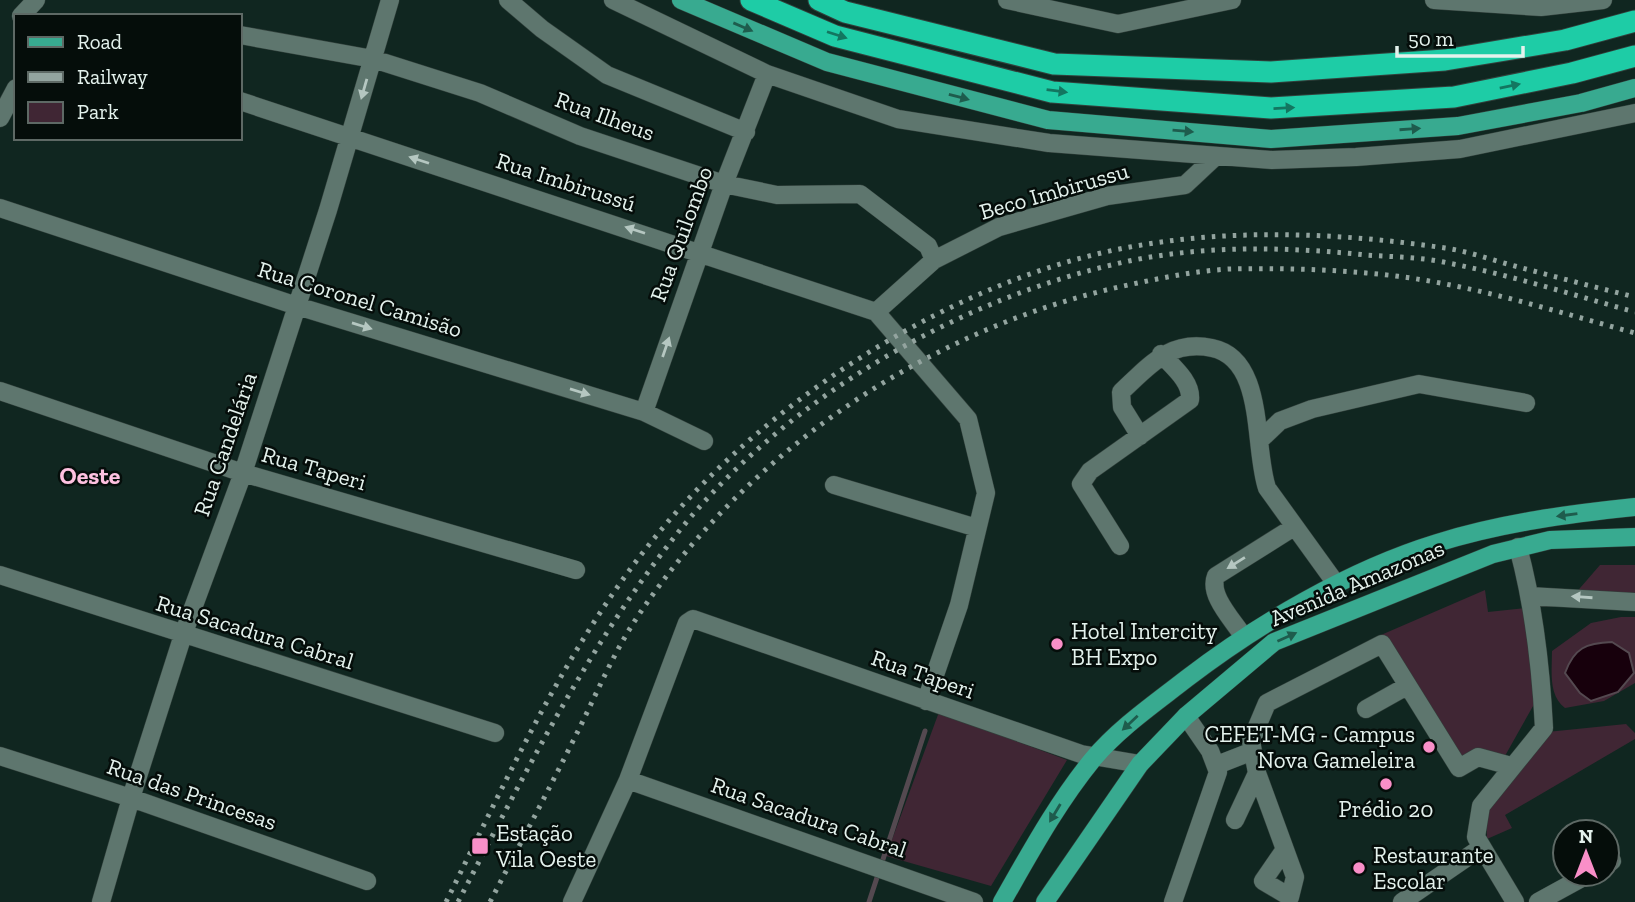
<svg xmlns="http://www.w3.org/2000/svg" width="1635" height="902" viewBox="0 0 1635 902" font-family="'Zilla Slab',serif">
  <rect width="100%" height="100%" fill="#102620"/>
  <path fill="#402634" d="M1600 565H1635V599L1574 595Z
    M1485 590 1488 612 1527 608 1537 699 1501 763 1459 768 1374 638Z
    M1621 617H1635V683L1604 701 1565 708C1548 695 1552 671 1552 651L1591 623Z
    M939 712 1067 760 991 886 886 856Z
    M1626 724 1635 733V739L1505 815 1512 828 1487 839 1486 810 1547 732Z"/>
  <path fill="#17000c" stroke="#544950" stroke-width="2" d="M1612 642 1629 653 1634 673 1618 692 1591 701 1580 693 1565 673C1574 648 1586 643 1612 642Z"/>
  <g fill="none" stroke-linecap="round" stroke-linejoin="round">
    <path stroke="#544950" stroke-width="5" d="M869 902 925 731"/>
    <defs>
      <path id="minor" d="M508 0 542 29 607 75 746 132
        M613 0 767 74 898 119 1049 143 1272 160 1356 157 1460 149 1635 113
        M1007 0 1118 24 1232 0
        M1434 0 1541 7 1603 0
        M21 16 36 0
        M240 35 373 59 480 93 580 136 724 184 777 195 860 194 928 246 934 260
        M240 101 876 312
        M0 118 16 88
        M0 208 297 306 644 412 704 441
        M876 312 968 419 986 493 959 605 926 701
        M876 312 934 260 999 227 1107 196 1185 185 1216 156
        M0 391 243 473 576 570
        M644 412 724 184 767 74
        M1140 436 1122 407 1121 392C1149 366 1170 339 1212 348 1266 359 1253 447 1267 488L1337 585
        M1259 441 1280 421 1312 409 1419 384 1526 403
        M834 485 977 528
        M1120 546 1081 484 1090 471 1190 400C1192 382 1173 367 1161 354
        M0 575 495 733
        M1529 596 1635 602
        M1243 636C1233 620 1208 595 1216 576L1294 527
        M1366 709 1407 686
        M0 756 131 798 367 881
        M1217 765 1253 751
        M1257 773 1295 877 1290 897 1263 881 1283 852
        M628 780 974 902
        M1235 820 1257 773 1251 741 1267 703 1382 644 1459 768 1478 757 1511 766
        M1607 864 1612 861
        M101 902 131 798 183 635 243 473 328 210 390 0
        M572 902 628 780 687 623 693 619 1081 754 1140 764
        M1173 902 1218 772 1210 751 1186 716
        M1402 902 1482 847
        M1515 902 1476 837 1481 806 1544 728C1541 668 1534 606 1518 547
        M1538 902 1589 874"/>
      <path id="major" d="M681 0 827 62 1048 120 1271 139 1458 126 1581 103 1635 88
        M1002 902C1030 853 1057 803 1093 759 1119 728 1154 704 1186 679 1258 624 1349 570 1437 543 1501 523 1568 514 1635 507
        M1045 902 1140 764 1186 716 1274 642 1493 554 1550 540 1635 537"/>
      <path id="highway" d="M751 0 835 36 1052 92 1271 108 1454 97 1572 73 1635 56
        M819 0 845 12 1054 64 1271 72 1445 60 1565 40 1635 21"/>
    </defs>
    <use href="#minor" stroke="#32413c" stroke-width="19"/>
    <use href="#major" stroke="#32413c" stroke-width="19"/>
    <use href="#highway" stroke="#32413c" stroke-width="23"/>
    <use href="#minor" stroke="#5e766e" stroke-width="18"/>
    <use href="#major" stroke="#38aa90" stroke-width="18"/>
    <use href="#highway" stroke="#1ecca6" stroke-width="21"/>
    <path stroke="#93a49f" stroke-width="5" stroke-dasharray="3.5 7" stroke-linecap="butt" d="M446 902C509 775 569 640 661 530 771 397 958 278 1130 247 1233 228 1342 233 1445 248 1467 251 1489 259 1511 265 1552 276 1594 287 1635 297
      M458 902C522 779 584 654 669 544 776 403 958 297 1129 261 1206 245 1289 247 1366 255 1393 257 1422 257 1448 263 1511 275 1573 295 1635 312
      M490 902C518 848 546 795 573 741 594 700 611 657 636 619 748 449 931 327 1128 285 1161 278 1195 271 1229 269 1274 268 1321 269 1366 273 1458 280 1547 309 1635 333"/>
  </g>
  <defs><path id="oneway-solid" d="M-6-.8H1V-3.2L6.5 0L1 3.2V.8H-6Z" transform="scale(1.75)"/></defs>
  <g fill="#1e5c4d">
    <use href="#oneway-solid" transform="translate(743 27) rotate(23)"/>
    <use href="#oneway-solid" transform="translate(959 97) rotate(15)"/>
    <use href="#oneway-solid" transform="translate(1410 129) rotate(-4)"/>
    <use href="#oneway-solid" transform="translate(1183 131) rotate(5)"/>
    <use href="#oneway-solid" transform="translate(1567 515) rotate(172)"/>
    <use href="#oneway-solid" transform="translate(1287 637) rotate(-24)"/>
    <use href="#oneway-solid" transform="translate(1130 723) rotate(137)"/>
    <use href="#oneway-solid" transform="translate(1055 813) rotate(121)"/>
  </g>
  <g fill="#137660">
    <use href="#oneway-solid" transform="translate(837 35) rotate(18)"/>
    <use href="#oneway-solid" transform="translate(1510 86) rotate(-12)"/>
    <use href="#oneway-solid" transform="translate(1057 91) rotate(7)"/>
    <use href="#oneway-solid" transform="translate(1284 108) rotate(-3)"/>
  </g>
  <g fill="#b5c7c1">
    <use href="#oneway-solid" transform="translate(364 89) rotate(106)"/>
    <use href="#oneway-solid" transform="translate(419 160) rotate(-162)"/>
    <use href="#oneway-solid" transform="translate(635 230) rotate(-162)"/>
    <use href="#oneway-solid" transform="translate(362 326) rotate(17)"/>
    <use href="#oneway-solid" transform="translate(666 347) rotate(-71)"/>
    <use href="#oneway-solid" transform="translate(580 392) rotate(17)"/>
    <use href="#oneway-solid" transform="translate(1236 563) rotate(148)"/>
    <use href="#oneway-solid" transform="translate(1582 597) rotate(-176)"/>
  </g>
  <g fill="#f98fc8" stroke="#050d0a" stroke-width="2.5">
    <circle cx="1057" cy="644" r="7"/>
    <circle cx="1429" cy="747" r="7"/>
    <circle cx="1386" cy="784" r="7"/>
    <rect x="471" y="837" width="18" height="18" rx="3.5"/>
    <circle cx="1359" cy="868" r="7"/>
  </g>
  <g text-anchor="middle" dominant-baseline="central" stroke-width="5" stroke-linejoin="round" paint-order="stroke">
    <g font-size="23" fill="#e4f2ed" stroke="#050d0a">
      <text transform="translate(605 116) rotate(20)">Rua Ilheus</text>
      <text transform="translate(566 182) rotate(18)">Rua Imbirussú</text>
      <text transform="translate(1054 191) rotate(-16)">Beco Imbirussu</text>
      <text transform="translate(681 234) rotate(-70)">Rua Quilombo</text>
      <text transform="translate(360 299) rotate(17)">Rua Coronel Camisão</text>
      <text transform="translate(225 444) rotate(-71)">Rua Candelária</text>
      <text transform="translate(314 468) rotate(16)">Rua Taperi</text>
      <text transform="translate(1357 583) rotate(-23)">Avenida Amazonas</text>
      <text transform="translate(255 632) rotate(17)">Rua Sacadura Cabral</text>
      <text transform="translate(923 674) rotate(19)">Rua Taperi</text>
      <text transform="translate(192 794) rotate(19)">Rua das Princesas</text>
      <text transform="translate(809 817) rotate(19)">Rua Sacadura Cabral</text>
    </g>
    <g font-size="23" fill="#e4f2ed" stroke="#050d0a" text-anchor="start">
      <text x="1071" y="631">Hotel Intercity<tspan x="1071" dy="26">BH Expo</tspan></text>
      <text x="1415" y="734" text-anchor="end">CEFET-MG - Campus<tspan x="1415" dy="26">Nova Gameleira</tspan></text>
      <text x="1386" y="809" text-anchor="middle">Prédio 20</text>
      <text x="496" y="833">Estação<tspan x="496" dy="26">Vila Oeste</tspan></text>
      <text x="1373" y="855">Restaurante<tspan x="1373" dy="26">Escolar</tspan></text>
    </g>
    <g font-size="24" font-weight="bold" fill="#fec1e0" stroke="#050d0a">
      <text x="90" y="475">Oeste</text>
    </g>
  </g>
  <rect x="14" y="14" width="228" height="126" fill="#050d0a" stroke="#5e6965" stroke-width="2"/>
  <rect x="28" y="37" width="35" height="10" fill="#38aa90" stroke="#5e6965" stroke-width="2"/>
  <text x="77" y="49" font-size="21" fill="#e4f2ed">Road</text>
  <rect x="28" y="72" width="35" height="10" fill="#93a49f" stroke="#5e6965" stroke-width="2"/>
  <text x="77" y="84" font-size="21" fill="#e4f2ed">Railway</text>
  <rect x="28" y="102" width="35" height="21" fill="#402634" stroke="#5e6965" stroke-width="2"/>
  <text x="77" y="119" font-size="21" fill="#e4f2ed">Park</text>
  <g transform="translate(1586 853)"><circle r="33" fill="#050d0a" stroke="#5e6965" stroke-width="2"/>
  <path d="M0-5L12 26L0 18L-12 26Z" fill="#f98fc8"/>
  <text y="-10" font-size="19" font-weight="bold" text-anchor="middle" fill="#e4f2ed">N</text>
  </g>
  <path d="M1397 46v10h126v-10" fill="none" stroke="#e4f2ed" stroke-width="3.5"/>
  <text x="1408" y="46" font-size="21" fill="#e4f2ed" stroke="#050d0a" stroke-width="5" paint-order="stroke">50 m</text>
</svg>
